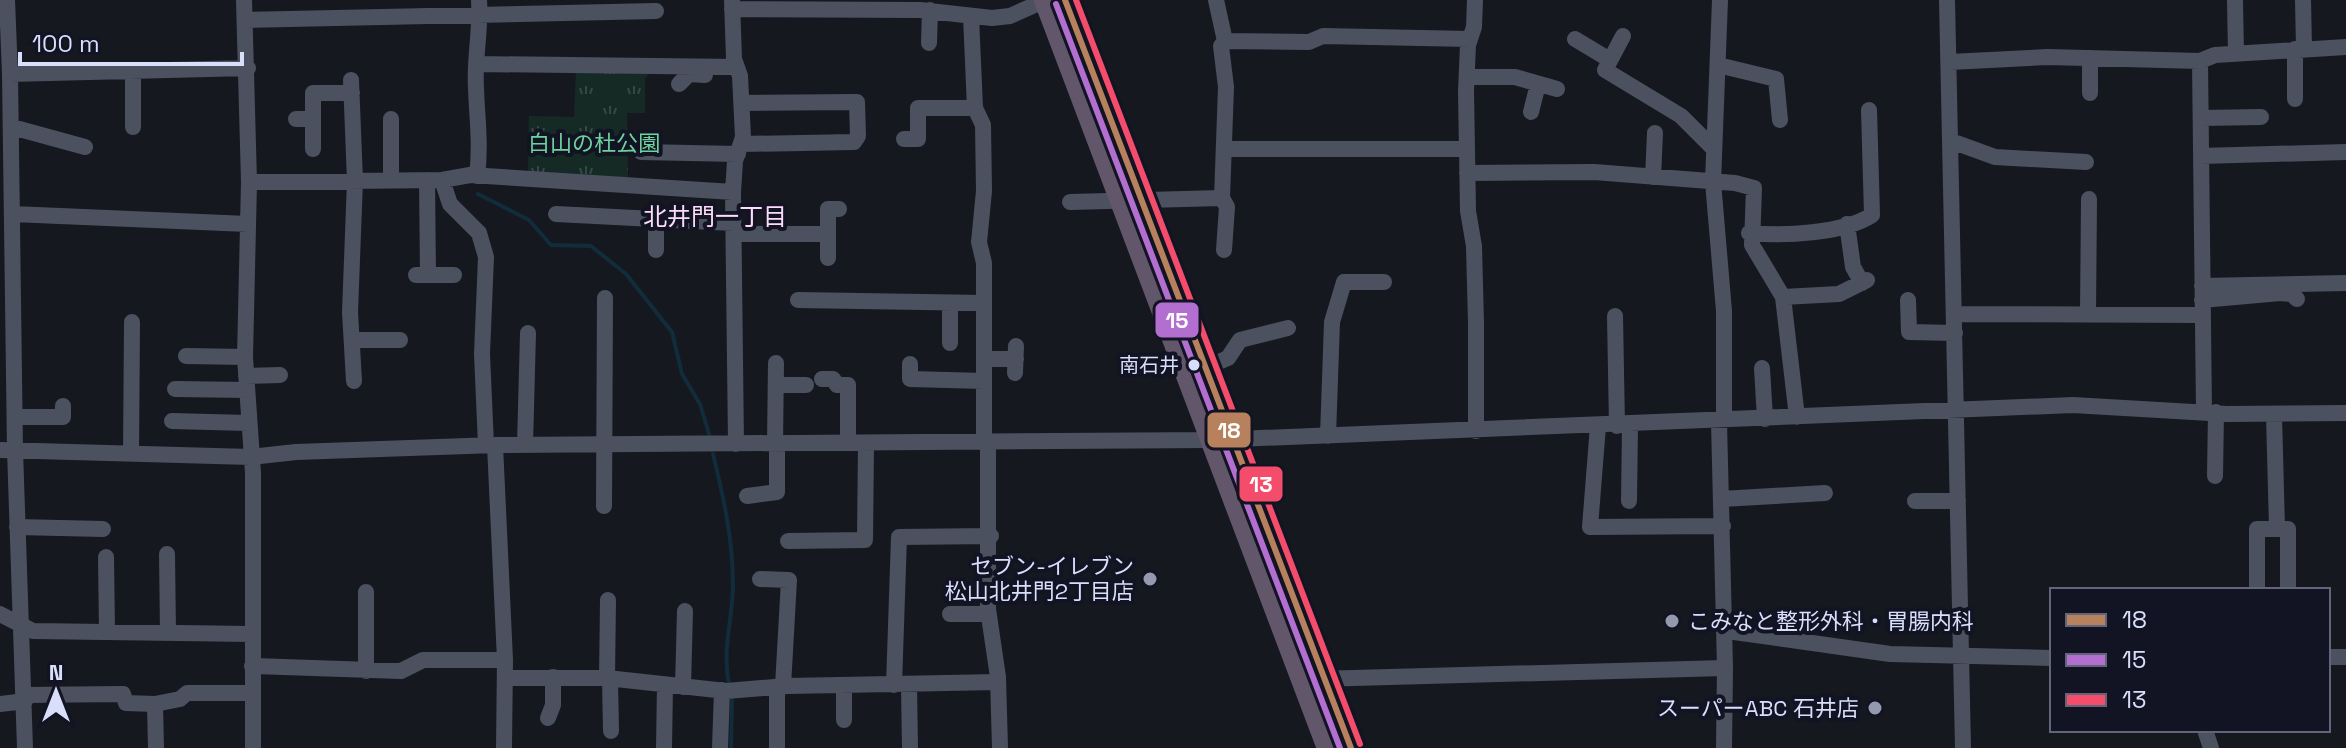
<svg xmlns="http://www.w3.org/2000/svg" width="2346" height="748" viewBox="0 0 2346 748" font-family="'Space Grotesk','Noto Sans JP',sans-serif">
  <defs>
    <pattern id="park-tufts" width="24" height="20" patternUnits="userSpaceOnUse" patternTransform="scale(2)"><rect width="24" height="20" fill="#152a25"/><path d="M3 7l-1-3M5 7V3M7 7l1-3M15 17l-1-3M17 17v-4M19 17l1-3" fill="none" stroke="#364846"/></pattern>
  </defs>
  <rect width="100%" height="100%" fill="#161820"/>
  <path fill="url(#park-tufts)" d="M576 70 651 71 645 78V113H627L628 178 528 174 529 116 574 117Z"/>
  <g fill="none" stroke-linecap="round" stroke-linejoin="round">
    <path stroke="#112c3b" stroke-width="4" d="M478 194 529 220 551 245 591 246 626 274 672 332 682 374 700 404 709 434
      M713 454C724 499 733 540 733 587 732 623 722 648 729 685
      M731 748 732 698"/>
    <path stroke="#4c515f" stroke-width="16" d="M7 0 10 74
      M244 0 249 182 245 357 253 473V748
      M732 0 734 59 740 76 743 137 735 161 733 192 736 444
      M1216 0 1225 41 1309 42 1323 36 1470 39
      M1475 0 1474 27 1468 45 1466 91 1468 211 1474 246 1476 323V431
      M1720 0 1713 182 1724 311V421
      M1947 0 1963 748
      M2235 0 2236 54
      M2303 0 2304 48
      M732 9 920 10 992 18 1010 16 1046 0
      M971 16 975 108 983 125 984 191 979 242 984 263V442
      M245 20 656 11
      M1623 36 1605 70 1681 116 1713 148
      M1575 39 1610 60
      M929 43 930 10
      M2295 49V99
      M2090 58V93
      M2200 61 2204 411
      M1950 62 2048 57 2200 61 2215 55 2346 47
      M477 64 737 67
      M1718 65 1776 79 1780 120
      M133 71V127
      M1467 77H1515L1557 89
      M351 80 355 181 350 312 354 381
      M679 84 689 74 705 75
      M742 103 857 102 858 136 854 142 742 144
      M1531 112 1538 84
      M2201 118 2261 117
      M296 119H313V93H352
      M313 119V149
      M12 127 85 147
      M904 139H918V108H975
      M1951 141 1995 157 2086 162
      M1224 149H1467
      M641 152 738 154
      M2201 156 2346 152
      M1467 173 1594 172 1735 183 1754 188 1752 245 1783 297
      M477 176C481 145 477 118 476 88 474 58 481 32 479 0
      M1653 177 1655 133
      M391 180V119
      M427 180 428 275
      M442 180 450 204 479 233 486 257 482 354 486 445
      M249 182 442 180 470 175 733 192
      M1070 202 1222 198
      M13 214 248 224
      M556 214 733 223
      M656 221V250
      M1847 224 1853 267 1862 283
      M1749 233C1783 236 1843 234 1872 215L1869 110
      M735 234H828
      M1224 250 1227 207 1222 198 1226 87 1221 46 1225 41
      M828 258V209H839
      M416 275H454
      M2202 286 2346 283
      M798 300 984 303
      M1908 300 1909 332 1955 333
      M2202 300 2280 293 2292 294 2297 299
      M950 303V343
      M1955 314 2202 315
      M2088 314 2089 199
      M1615 316 1617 426
      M353 340H400
      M186 356 245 357
      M984 359H1016
      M910 364V379L984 381
      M1207 367 1228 358 1240 340 1288 328
      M1762 368 1765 419
      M1015 373 1016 346
      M246 376 280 375
      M822 379H833L837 385H848V443
      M776 385H806
      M175 389 247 390
      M2274 415 2277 528
      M15 417H63V406
      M1797 417 1783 297 1839 294 1867 280
      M172 421 248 423
      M1719 422 1725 668
      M1598 426 1590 527 1723 526
      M1328 436 1332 322 1344 282H1384
      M988 442V609L998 677 1000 748
      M775 444 776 363
      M495 445 505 660 504 748
      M525 445 528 333
      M0 450 251 457 296 452 495 445 1212 440 2073 405 2227 414 2346 413
      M131 454 132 322
      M2215 476 2216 412
      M747 496 777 492V444
      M1722 499 1825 493
      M1629 501 1630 425
      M1915 501H1958
      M604 506 605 298
      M17 527 103 529
      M788 541 865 540 866 443
      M167 554 168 633
      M106 557 107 632
      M760 579 789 580 783 686
      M2257 590V529H2288V590
      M366 592V671
      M0 614 33 631 251 634
      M950 614H988
      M1727 631 1890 654 2052 658
      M2328 657H2346
      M252 666 401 671 423 660H505
      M505 678H607L726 691 787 686 998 682
      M607 678 608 600
      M610 679 611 731
      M1317 679 1725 668 1724 748
      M894 685 899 537 991 536
      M909 685 910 748
      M844 686V720
      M683 687 685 611
      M24 695 123 694 126 703 155 704
      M0 704 25 701
      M548 718 553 705V677
      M2205 730 2211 748
      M25 748 15 450 10 74 248 68
      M156 748 155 704 180 699 187 693H252
      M664 748 665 685
      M720 748 722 690
      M777 748V687"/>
    <path stroke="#62566b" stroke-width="24" d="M1046 0 1329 748
      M1065 0 1351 748"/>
    <defs>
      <path id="bus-1" d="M1065 0 1351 748"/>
      <path id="bus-2" d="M1056 4 1340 748"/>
      <path id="bus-3" d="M1076 0 1360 744"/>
    </defs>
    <use href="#bus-1" stroke="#121424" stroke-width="12"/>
    <use href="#bus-2" stroke="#121424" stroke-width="12"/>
    <use href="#bus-3" stroke="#121424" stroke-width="12"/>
    <use href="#bus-1" stroke="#b6815c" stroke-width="6"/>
    <use href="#bus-2" stroke="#b36fd0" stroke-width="6"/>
    <use href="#bus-3" stroke="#f44d6c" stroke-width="6"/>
  </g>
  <circle fill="#d9dffb" stroke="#121424" stroke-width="3" cx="1194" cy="365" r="7"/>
  <g fill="#9599ae" stroke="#121424" stroke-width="3">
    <circle cx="1150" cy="579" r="8"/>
    <circle cx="1672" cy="621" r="8"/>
    <circle cx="1875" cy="708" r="8"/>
  </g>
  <g text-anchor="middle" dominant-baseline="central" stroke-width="8" stroke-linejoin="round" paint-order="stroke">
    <g font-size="20" fill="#d9dffb" stroke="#121424" text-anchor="end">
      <text x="1179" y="365">南石井</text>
    </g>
    <g font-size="22" fill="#6dd39d" stroke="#121424">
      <text x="594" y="143">白山の杜公園</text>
    </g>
    <g font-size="22" fill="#d9dffb" stroke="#121424" text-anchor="end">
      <text x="1134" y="566">セブン-イレブン<tspan x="1134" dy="25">松山北井門2丁目店</tspan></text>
      <text x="1688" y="621" text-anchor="start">こみなと整形外科・胃腸内科</text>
      <text x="1859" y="708">スーパーABC 石井店</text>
    </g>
    <g font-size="24" fill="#fbdbf8" stroke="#121424">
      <text x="715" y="216">北井門一丁目</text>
    </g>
  </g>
  <g stroke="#121424" stroke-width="3">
    <rect x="1154" y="301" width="46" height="38" rx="8" fill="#b36fd0"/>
    <rect x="1206" y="411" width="46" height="38" rx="8" fill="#b6815c"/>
    <rect x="1238" y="465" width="46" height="38" rx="8" fill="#f44d6c"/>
  </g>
  <g font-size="22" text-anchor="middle" font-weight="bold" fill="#fff">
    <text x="1177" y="328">15</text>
    <text x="1229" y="438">18</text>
    <text x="1261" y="492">13</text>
  </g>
  <rect x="2050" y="588" width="280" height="144" fill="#121424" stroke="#62657a" stroke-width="2"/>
  <rect x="2066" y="614" width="40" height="12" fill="#b6815c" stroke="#62657a" stroke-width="2"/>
  <text x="2122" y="628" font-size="24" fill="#d9dffb">18</text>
  <rect x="2066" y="654" width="40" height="12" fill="#b36fd0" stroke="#62657a" stroke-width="2"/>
  <text x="2122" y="668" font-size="24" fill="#d9dffb">15</text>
  <rect x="2066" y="694" width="40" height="12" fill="#f44d6c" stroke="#62657a" stroke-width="2"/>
  <text x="2122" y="708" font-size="24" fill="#d9dffb">13</text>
  <g transform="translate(56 692)" stroke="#121424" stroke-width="6" paint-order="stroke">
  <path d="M0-6L14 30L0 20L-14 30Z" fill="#d9dffb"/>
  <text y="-12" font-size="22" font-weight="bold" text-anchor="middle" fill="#d9dffb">N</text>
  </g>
  <path d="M20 52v12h222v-12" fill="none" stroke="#d9dffb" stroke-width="4"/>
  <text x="32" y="52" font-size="24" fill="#d9dffb" stroke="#121424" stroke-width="6" paint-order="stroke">100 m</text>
</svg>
